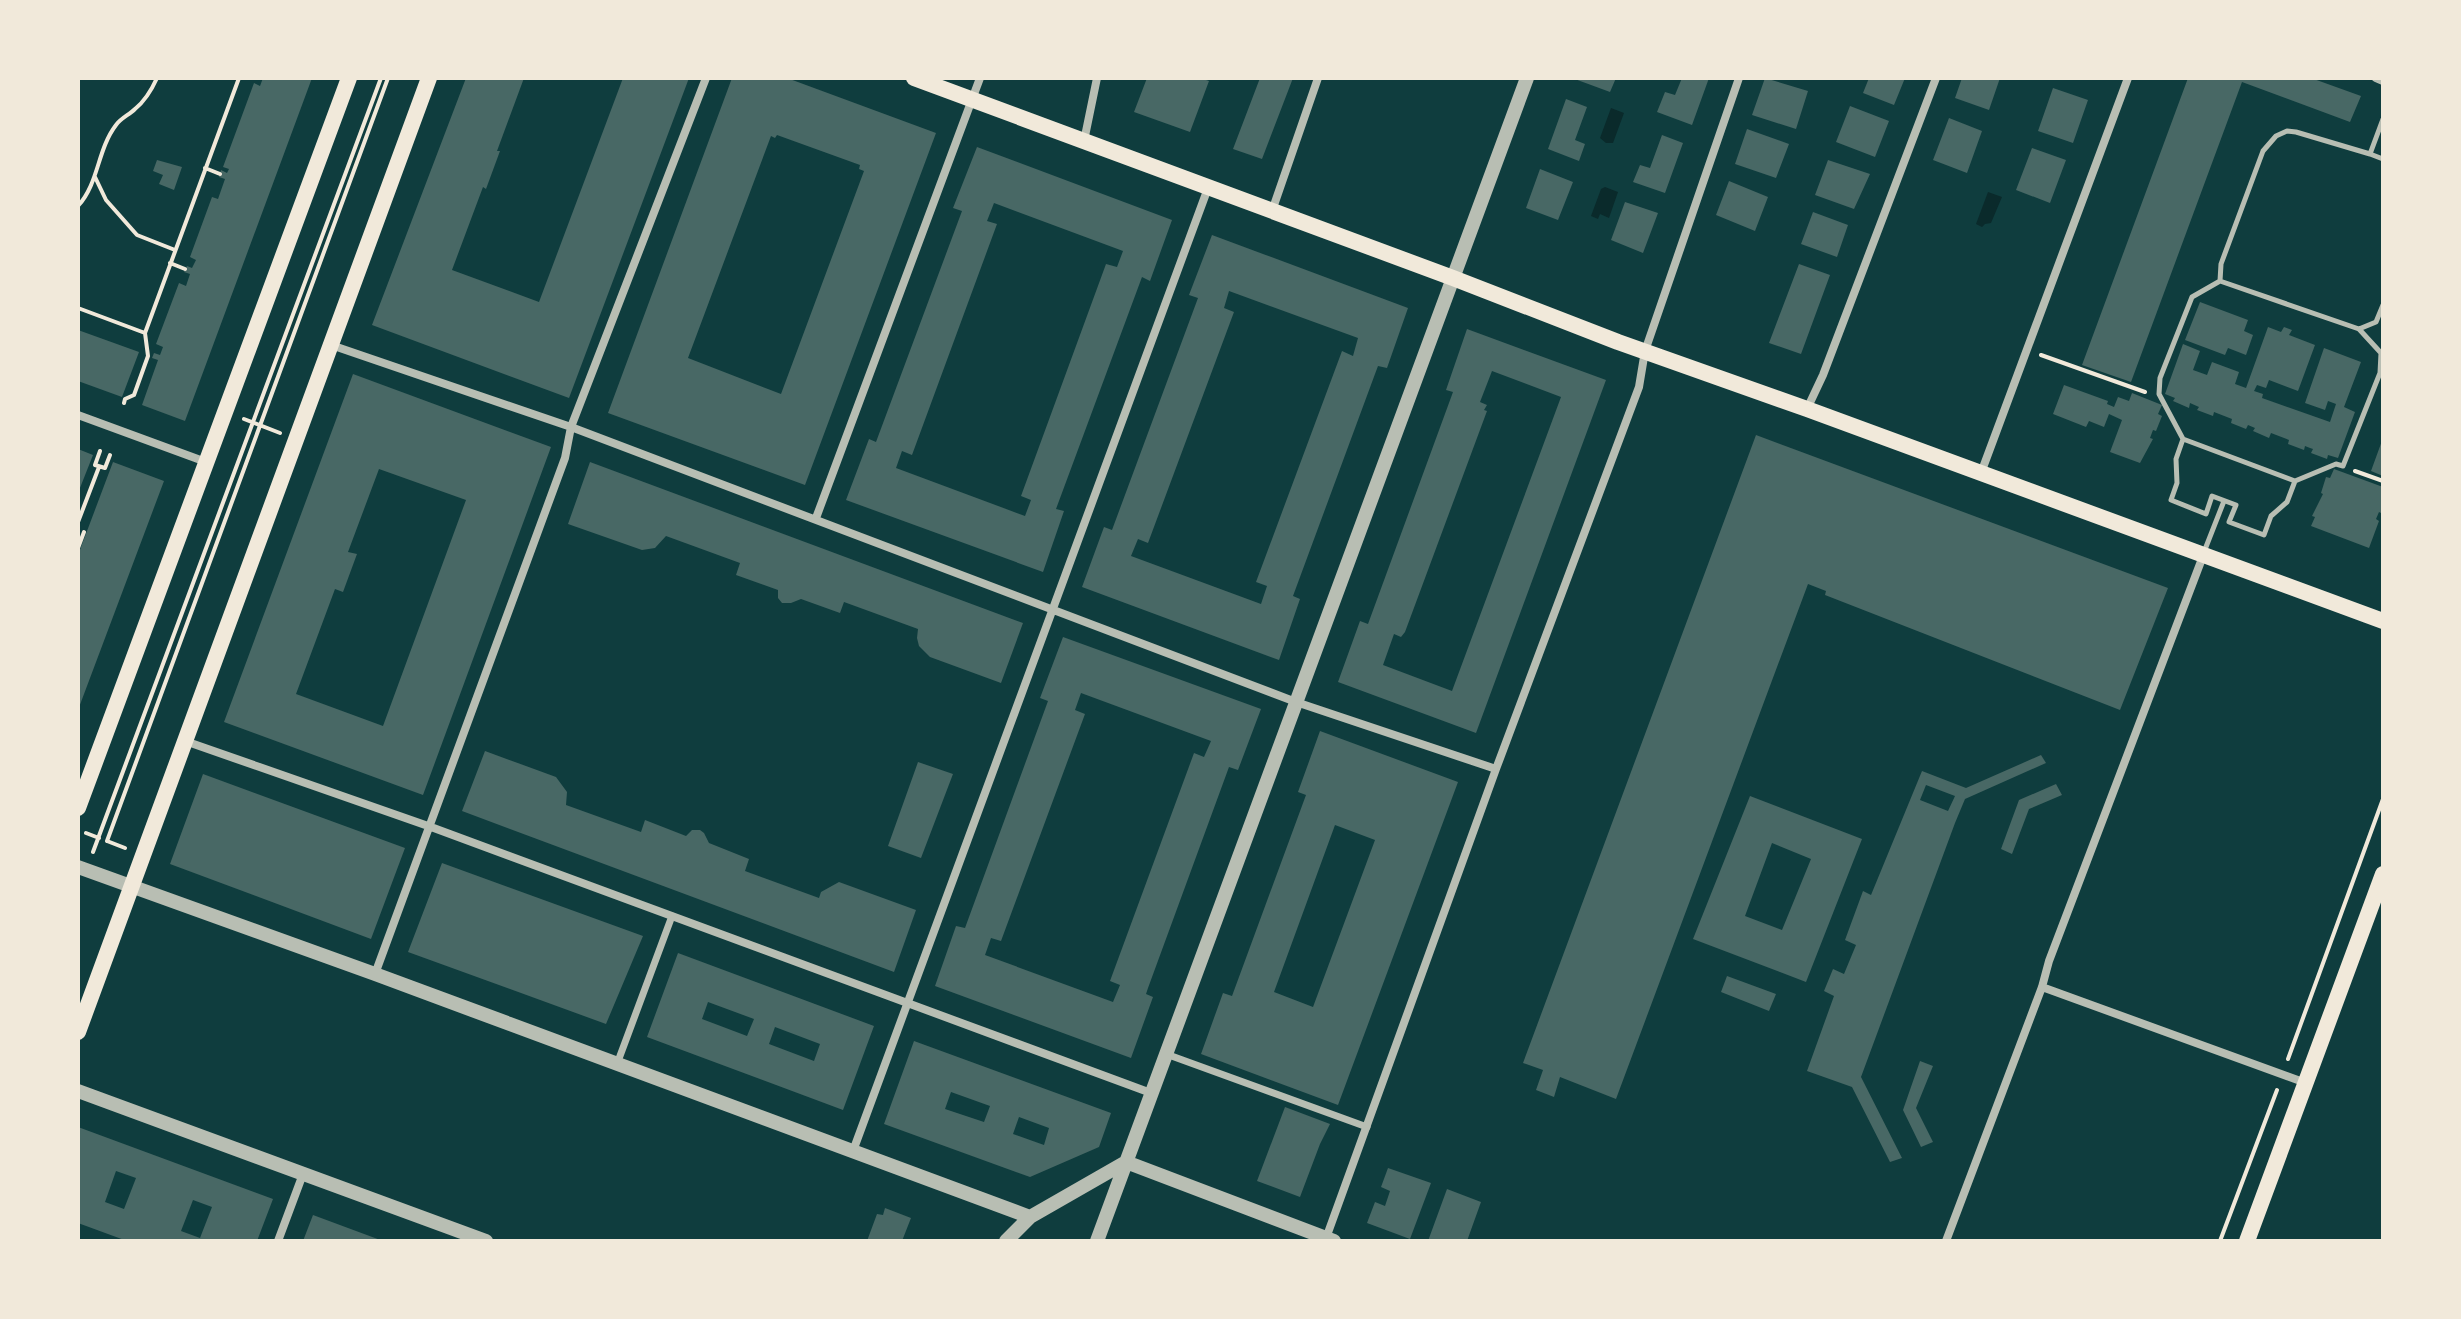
<svg xmlns="http://www.w3.org/2000/svg" width="2461" height="1319" viewBox="0 0 2461 1319" font-family="Arial,sans-serif">
  <rect width="100%" height="100%" fill="#0f3d3e"/>
  <path fill="#0a2a2b" d="M1611 108 1624 113 1613 143H1606L1600 138Z
    M1605 187 1618 192 1609 218 1600 214 1598 219 1591 216 1601 189Z
    M1988 192 2002 197 1991 223 1985 224 1982 227 1976 224Z"/>
  <path fill="#486865" fill-rule="evenodd" d="M263 78H312L185 421 142 405 158 360 152 358 154 353 160 355 163 347 156 344 179 283 186 286 190 274 184 272 187 266 192 268 196 260 190 257 212 197 218 199 225 179 219 177 221 170 227 173 229 169 223 167 254 83 260 86Z
    M466 78H524L497 151H500L486 189 483 187 452 270 539 302 623 78H689L569 398 372 325Z
    M732 78H787L936 133 805 485 608 413ZM777 135 860 165 859 169 864 171 781 394 688 358 771 136 775 138Z
    M1147 78H1200L1209 81 1190 132 1134 112Z
    M1260 78H1293L1262 159 1233 149Z
    M1572 78H1616L1610 92Z
    M1682 78H1709L1692 125 1657 112 1665 92 1675 95Z
    M1765 78 1808 91 1796 129 1752 115Z
    M1869 78H1905L1894 105 1863 93Z
    M1962 78H2000L1989 110 1955 98Z
    M2188 78H2311L2361 96 2350 122 2242 82 2131 382 2082 365Z
    M2053 88 2088 100 2073 143 2038 131Z
    M1566 99 1587 107 1575 140 1585 144 1579 161 1548 149Z
    M1850 106 1889 121 1875 157 1836 142Z
    M1949 118 1982 131 1967 173 1933 160Z
    M1747 129 1789 144 1776 178 1735 164Z
    M1662 135 1683 143 1665 193 1633 182 1640 165 1650 168Z
    M977 147 1172 220 1150 281 1142 277 1056 509 1064 511 1043 572 846 500 869 439 876 442 962 211 953 208ZM994 203 1123 251 1117 267 1106 264 1021 496 1031 500 1025 516 896 468 902 451 912 455 997 224 987 221Z
    M2032 148 2066 160 2050 203 2016 190Z
    M157 160 182 167 174 190 159 184 163 175 153 171Z
    M1828 160 1870 174 1854 209 1815 195Z
    M1540 169 1573 182 1558 220 1526 208Z
    M1729 181 1768 197 1755 231 1716 215Z
    M1625 202 1658 213 1643 253 1611 240Z
    M1813 212 1848 225 1837 257 1801 244Z
    M1212 235 1408 308 1387 368 1378 366 1375 374 1293 596 1300 599 1279 660 1082 587 1104 527 1112 530 1198 298 1189 295ZM1229 291 1358 338 1353 356 1342 351 1256 582 1267 586 1261 604 1131 556 1138 539 1148 543 1234 312 1224 308Z
    M1799 264 1830 275 1801 354 1769 343Z
    M2200 302 2248 320 2244 331 2253 335 2246 355 2228 348 2225 355 2185 340Z
    M2268 327 2281 332 2284 327 2292 330 2289 335 2315 345 2298 391 2269 380 2266 388 2257 385 2254 391 2263 394 2262 398 2330 422 2336 404 2328 401 2325 410 2305 403 2324 348 2361 362 2344 407 2355 412 2338 458 2328 455 2327 459 2311 453 2313 449 2310 448 2305 446 2304 450 2288 444 2289 440 2271 433 2269 438 2253 431 2255 428 2248 425 2246 429 2231 423 2232 419 2214 412 2213 416 2197 410 2199 407 2190 403 2189 408 2173 401 2175 398 2165 394 2183 344 2200 351 2193 370 2207 375 2212 362 2239 372 2235 384 2246 388Z
    M1467 329 1606 380 1476 733 1338 682 1360 621 1368 624 1453 392 1446 390ZM1492 371 1561 397 1452 691 1383 665 1394 634 1401 637 1405 632 1487 411 1484 410 1487 405 1480 402Z
    M78 330 139 352 122 397 78 381Z
    M353 374 551 447 423 795 224 722ZM379 469 466 500 383 726 296 694 335 589 343 592 357 554 348 552Z
    M2064 385 2108 401 2107 404 2114 407 2118 397 2129 401 2132 393 2162 405 2158 414 2162 416 2156 431 2153 430 2150 438 2153 439 2140 463 2110 452 2122 420 2109 414 2104 427 2089 421 2086 427 2053 414Z
    M1756 435 2168 588 2120 710 1825 595 1826 591 1808 584 1616 1099 1560 1077 1554 1097 1536 1090 1543 1070 1523 1063Z
    M2383 438V476L2371 471Z
    M78 449 93 455 78 493Z
    M113 462 164 481 78 710V555Z
    M590 462 1023 623 1001 683 930 657 919 646 917 638 918 629 844 602 840 613 801 599 791 603H782L778 598V590L736 575 740 563 666 536 655 548 642 550 568 524Z
    M2334 469 2383 487V514L2379 512 2376 519 2379 521 2369 548 2311 526 2315 517 2312 516 2323 494 2321 493 2326 477 2330 478Z
    M1063 637 1261 709 1238 770 1229 767 1148 988 1146 994 1153 997 1131 1058 935 986 956 926 965 928 1048 701 1040 698ZM1081 693 1211 741 1204 757 1194 753 1110 981 1120 985 1113 1002 985 955 991 938 1001 941 1085 714 1075 710Z
    M1320 731 1458 782 1338 1105 1201 1054 1223 993 1232 996 1306 795 1298 792ZM1335 825 1375 840 1313 1007 1274 992Z
    M485 751 556 777 567 792 566 805 641 832 645 820 686 836 692 830H700L704 833 709 843 749 859 745 871 819 898 821 892 839 882 916 910 894 972 462 811Z
    M2041 755 2046 763 1965 799 1955 823 1861 1077 1902 1158 1890 1162 1852 1087 1807 1071 1834 996 1824 991 1833 969 1844 974 1856 945 1845 940 1863 891 1871 895 1922 771 1966 788ZM1926 785 1955 796 1948 811 1920 800Z
    M918 762 953 774 921 858 888 846Z
    M203 774 405 848 371 939 170 864Z
    M2056 784 2062 795 2029 809 2012 854 2001 849 2019 800Z
    M1750 796 1862 839 1806 982 1693 939ZM1772 843 1811 859 1782 930 1745 916Z
    M442 863 643 936 606 1024 408 952Z
    M678 953 874 1026 843 1110 647 1037ZM708 1002 754 1019 747 1036 702 1019ZM775 1027 820 1044 814 1061 769 1044Z
    M1727 976 1776 994 1769 1011 1721 992Z
    M914 1041 1111 1113 1099 1147 1030 1177 884 1124ZM951 1092 990 1106 984 1122 945 1109ZM1019 1117 1049 1128 1044 1145 1013 1134Z
    M1920 1061 1933 1066 1916 1108 1933 1142 1921 1147 1903 1110Z
    M1285 1107 1330 1124 1320 1144 1300 1197 1257 1181Z
    M78 1127 273 1199 257 1241H127L78 1223ZM116 1171 136 1178 124 1209 105 1202ZM193 1200 212 1207 200 1238 181 1231Z
    M1388 1168 1431 1183 1410 1239 1367 1223 1375 1202 1385 1206 1390 1191 1381 1187Z
    M1447 1189 1481 1202 1467 1241H1428Z
    M885 1208 911 1218 902 1241H867L877 1214 883 1215Z
    M313 1215 383 1241H303Z"/>
  <g fill="none" stroke-linecap="round" stroke-linejoin="round">
    <path stroke="#f1e9da" stroke-width="4" d="M205 168 220 174
      M95 177 106 200 137 235 175 250
      M78 206C99 183 97 150 116 125 121 118 129 115 135 109 145 101 152 89 157 78
      M170 263 185 269
      M78 308 145 333 239 78
      M2041 355 2145 392
      M124 403 125 399 134 395 148 356 145 333
      M244 419 280 433
      M100 451 95 465 105 468 110 455
      M2355 471 2383 481
      M78 522 99 467
      M78 548 84 532
      M86 833 99 838
      M107 841 388 78
      M107 841 125 848
      M93 852 381 78
      M2288 1059 2383 799
      M2220 1241 2277 1090"/>
    <path stroke="#b8beb3" stroke-width="5" d="M2383 119 2370 154 2383 159
      M2220 281 2221 264 2263 151 2276 136 2287 131 2296 132 2370 154
      M2220 281 2359 329 2376 322 2383 305
      M2183 439 2159 394 2160 378 2192 297 2220 281
      M2295 481 2287 502 2271 516 2264 535 2229 522 2236 505 2212 496 2206 514 2171 500 2177 483 2176 459 2183 439 2295 481 2336 464 2343 466 2380 373 2381 353 2359 329
      M2204 552 2224 501"/>
    <path stroke="#b8beb3" stroke-width="7" d="M1166 1054 1367 1127
      M617 1064 672 916"/>
    <path stroke="#b8beb3" stroke-width="8" d="M2376 78 2383 81
      M1084 141 1097 78
      M1272 211 1318 78
      M331 345 571 427 1296 702 1496 769
      M1807 409 1823 375 1936 78
      M78 415 206 462
      M1981 473 2128 78
      M816 518 980 78
      M185 741 431 827 1151 1093
      M375 974 565 458 571 427 706 78
      M2042 987 2306 1083
      M853 1151 1208 188
      M278 1241 303 1174
      M1325 1241 1496 769 1639 387 1645 351 1739 78
      M1946 1241 2042 987 2049 961 2203 556"/>
    <path stroke="#b8beb3" stroke-width="14" d="M78 867 375 974 1030 1217
      M78 1091 486 1241
      M1006 1241 1030 1217 1126 1162 1334 1241
      M1097 1241 1527 78"/>
    <path stroke="#f1e9da" stroke-width="16" d="M914 78 1453 278 1618 342 1807 409 2383 621
      M78 808 349 78
      M78 1032 429 78
      M2247 1241 2383 874"/>
  </g>
  <rect width="2461" height="1319" fill="none" stroke="#f1e9da" stroke-width="160"/>
</svg>
